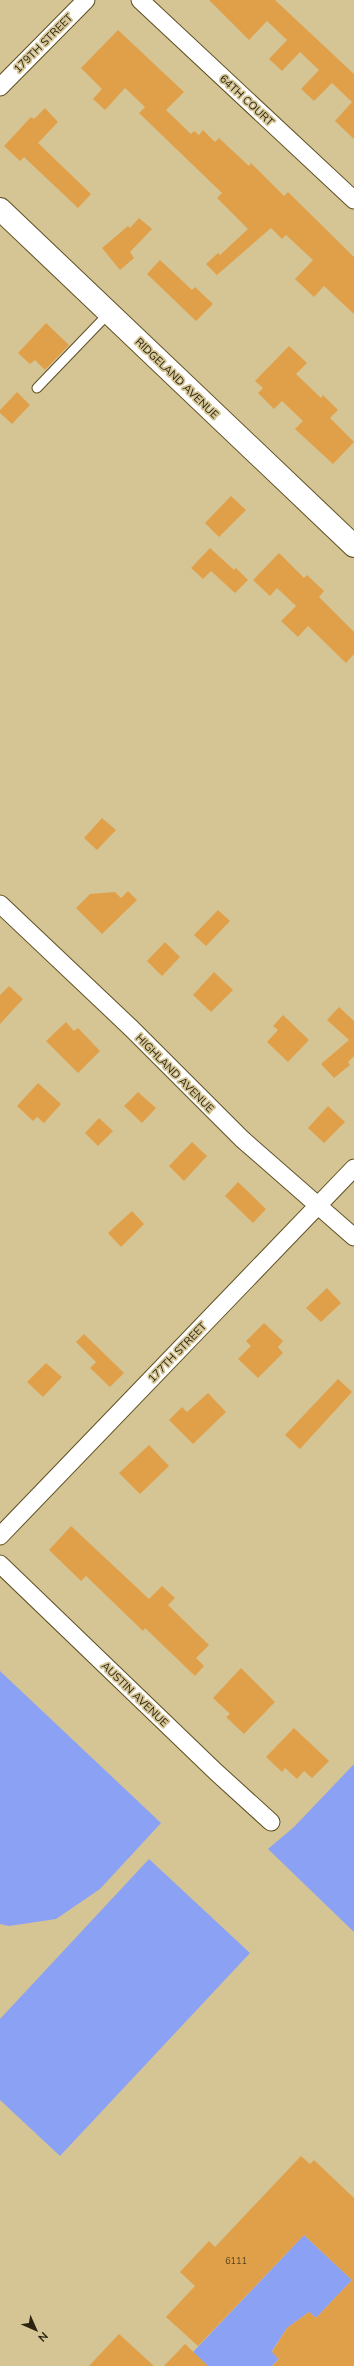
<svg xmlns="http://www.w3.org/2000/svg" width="354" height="2366" viewBox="0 0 354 2366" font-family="Mulish,sans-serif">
  <rect width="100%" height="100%" fill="#d5c595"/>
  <path fill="#8ba1f3" d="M0 1671 161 1823 100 1889 56 1919 9 1926 0 1924Z
    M354 1764V1932L268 1849 294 1827Z
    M149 1859 250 1953 60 2156 0 2100V2019Z
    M304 2235 352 2280 316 2318 309 2312 287 2328 272 2351 279 2359 272 2366H208L193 2352Z"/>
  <path fill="#e0a04a" d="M209 0H275L354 74V139L335 121 352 102 332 83 314 101 301 89 319 70 300 52 282 71 269 59 287 40 267 21 249 40Z
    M118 30 184 92 166 110 191 134 194 131 199 135 203 130 215 142 219 138 249 166 251 163 284 196 288 192 354 257V314L324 286 314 297 295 279 313 260 286 235 282 239 271 228 217 275 206 264 218 253 220 255 248 229 217 198 222 193 139 113 145 107 125 88 105 110 93 99 102 89 81 68Z
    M45 108 58 122 38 143 91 194 78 208 24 157 20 161 4 146 31 117 34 119Z
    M139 218 152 229 130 252 134 258 120 270 102 248 128 226 130 228Z
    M160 260 192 290 195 287 213 304 196 321 147 274Z
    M46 323 69 345 45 370 35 360 30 364 18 353Z
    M289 346 307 363 296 374 321 398 323 395 338 410 330 418 354 442 333 464 295 429 303 421 282 401 274 409 258 393 263 388 255 381Z
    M17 392 30 405 12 424 0 413V410Z
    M231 496 246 510 219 537 205 523Z
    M210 548 234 570 236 568 248 580 235 593 211 571 203 579 191 568Z
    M279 553 304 578 307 575 324 591 319 597 354 632V654L346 663 308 626 298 637 281 621 296 606 277 588 270 596 253 580Z
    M102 818 116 830 97 850 84 838Z
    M128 891 137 900 102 934 76 908 90 894 115 892 121 898Z
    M218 910 230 921 206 946 194 935Z
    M165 942 180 957 162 976 147 961Z
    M214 972 233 990 211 1012 193 995Z
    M9 986 23 999 0 1024V995Z
    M339 1007 354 1021V1056L348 1062 350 1065 334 1078 321 1064 349 1040 327 1020Z
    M283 1015 309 1040 288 1062 267 1042 278 1030 273 1026Z
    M66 1022 74 1031 78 1028 100 1051 78 1073 46 1041Z
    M38 1083 61 1104 44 1123 37 1117 33 1121 17 1106Z
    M138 1092 156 1108 142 1123 124 1106Z
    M328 1106 345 1122 324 1143 308 1128Z
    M99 1118 113 1131 98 1146 85 1133Z
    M192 1142 207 1156 184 1181 169 1166Z
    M238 1182 266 1209 253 1223 225 1196Z
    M132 1211 144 1224 121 1247 108 1233Z
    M327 1288 341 1303 321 1322 306 1308Z
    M264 1323 283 1341 278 1347 283 1353 258 1378 238 1359 251 1346 246 1341Z
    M84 1334 124 1373 110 1387 90 1368 96 1362 76 1342Z
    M46 1363 62 1377 43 1397 27 1382Z
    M338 1379 352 1392 300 1449 285 1435Z
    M208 1393 226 1412 193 1444 169 1420 182 1407 187 1412Z
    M149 1445 169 1466 140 1494 119 1473Z
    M71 1526 149 1599 162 1586 175 1598 168 1605 209 1645 196 1658 204 1666 195 1676 145 1628 143 1631 86 1576 81 1581 49 1550Z
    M241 1668 275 1702 244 1734 226 1717 230 1714 213 1698Z
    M294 1728 329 1761 312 1778 304 1771 297 1779 285 1768 282 1772 266 1757Z
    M301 2156 310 2164 314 2160 354 2198V2366H272L279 2359 272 2352 287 2328 309 2312 316 2318 352 2280 304 2235 198 2346 166 2317 195 2286 180 2272 209 2241 215 2247Z
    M119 2334 154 2366H89Z
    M185 2344 208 2366H164Z"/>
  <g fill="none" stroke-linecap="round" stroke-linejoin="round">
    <defs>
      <path id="lane" d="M37 388 109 313"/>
      <path id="street" d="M140 0 354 200
        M0 87 86 0
        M0 904 131 1028 242 1139 354 1237
        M0 1536 354 1168
        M0 1564 216 1772 271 1822"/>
      <path id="secondary" d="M0 209 354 546"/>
    </defs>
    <use href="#lane" stroke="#5e4f22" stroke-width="11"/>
    <use href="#street" stroke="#5e4f22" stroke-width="19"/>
    <use href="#secondary" stroke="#5e4f22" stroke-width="24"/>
    <use href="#lane" stroke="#fff" stroke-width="9"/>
    <use href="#street" stroke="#fff" stroke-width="17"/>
    <use href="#secondary" stroke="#fff" stroke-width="22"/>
  </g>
  <g text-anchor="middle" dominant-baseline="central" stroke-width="3.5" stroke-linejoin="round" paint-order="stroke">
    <g font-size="9" fill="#58421e">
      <text x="236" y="2260">6111</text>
    </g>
    <g font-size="11" fill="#2a2310" stroke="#d5c595">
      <text transform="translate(43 43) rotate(-45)">179TH STREET</text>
      <text transform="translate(247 100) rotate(43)">64TH COURT</text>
      <text transform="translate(177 378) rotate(44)">RIDGELAND AVENUE</text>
      <text transform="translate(175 1073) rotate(45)">HIGHLAND AVENUE</text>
      <text transform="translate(177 1352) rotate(-46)">177TH STREET</text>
      <text transform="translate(135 1694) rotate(44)">AUSTIN AVENUE</text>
    </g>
  </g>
  <g transform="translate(36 2330) rotate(135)" stroke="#d5c595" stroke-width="3" paint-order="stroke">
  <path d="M0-3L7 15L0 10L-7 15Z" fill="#2a2310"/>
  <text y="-6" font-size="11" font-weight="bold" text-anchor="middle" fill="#2a2310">N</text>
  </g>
</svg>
